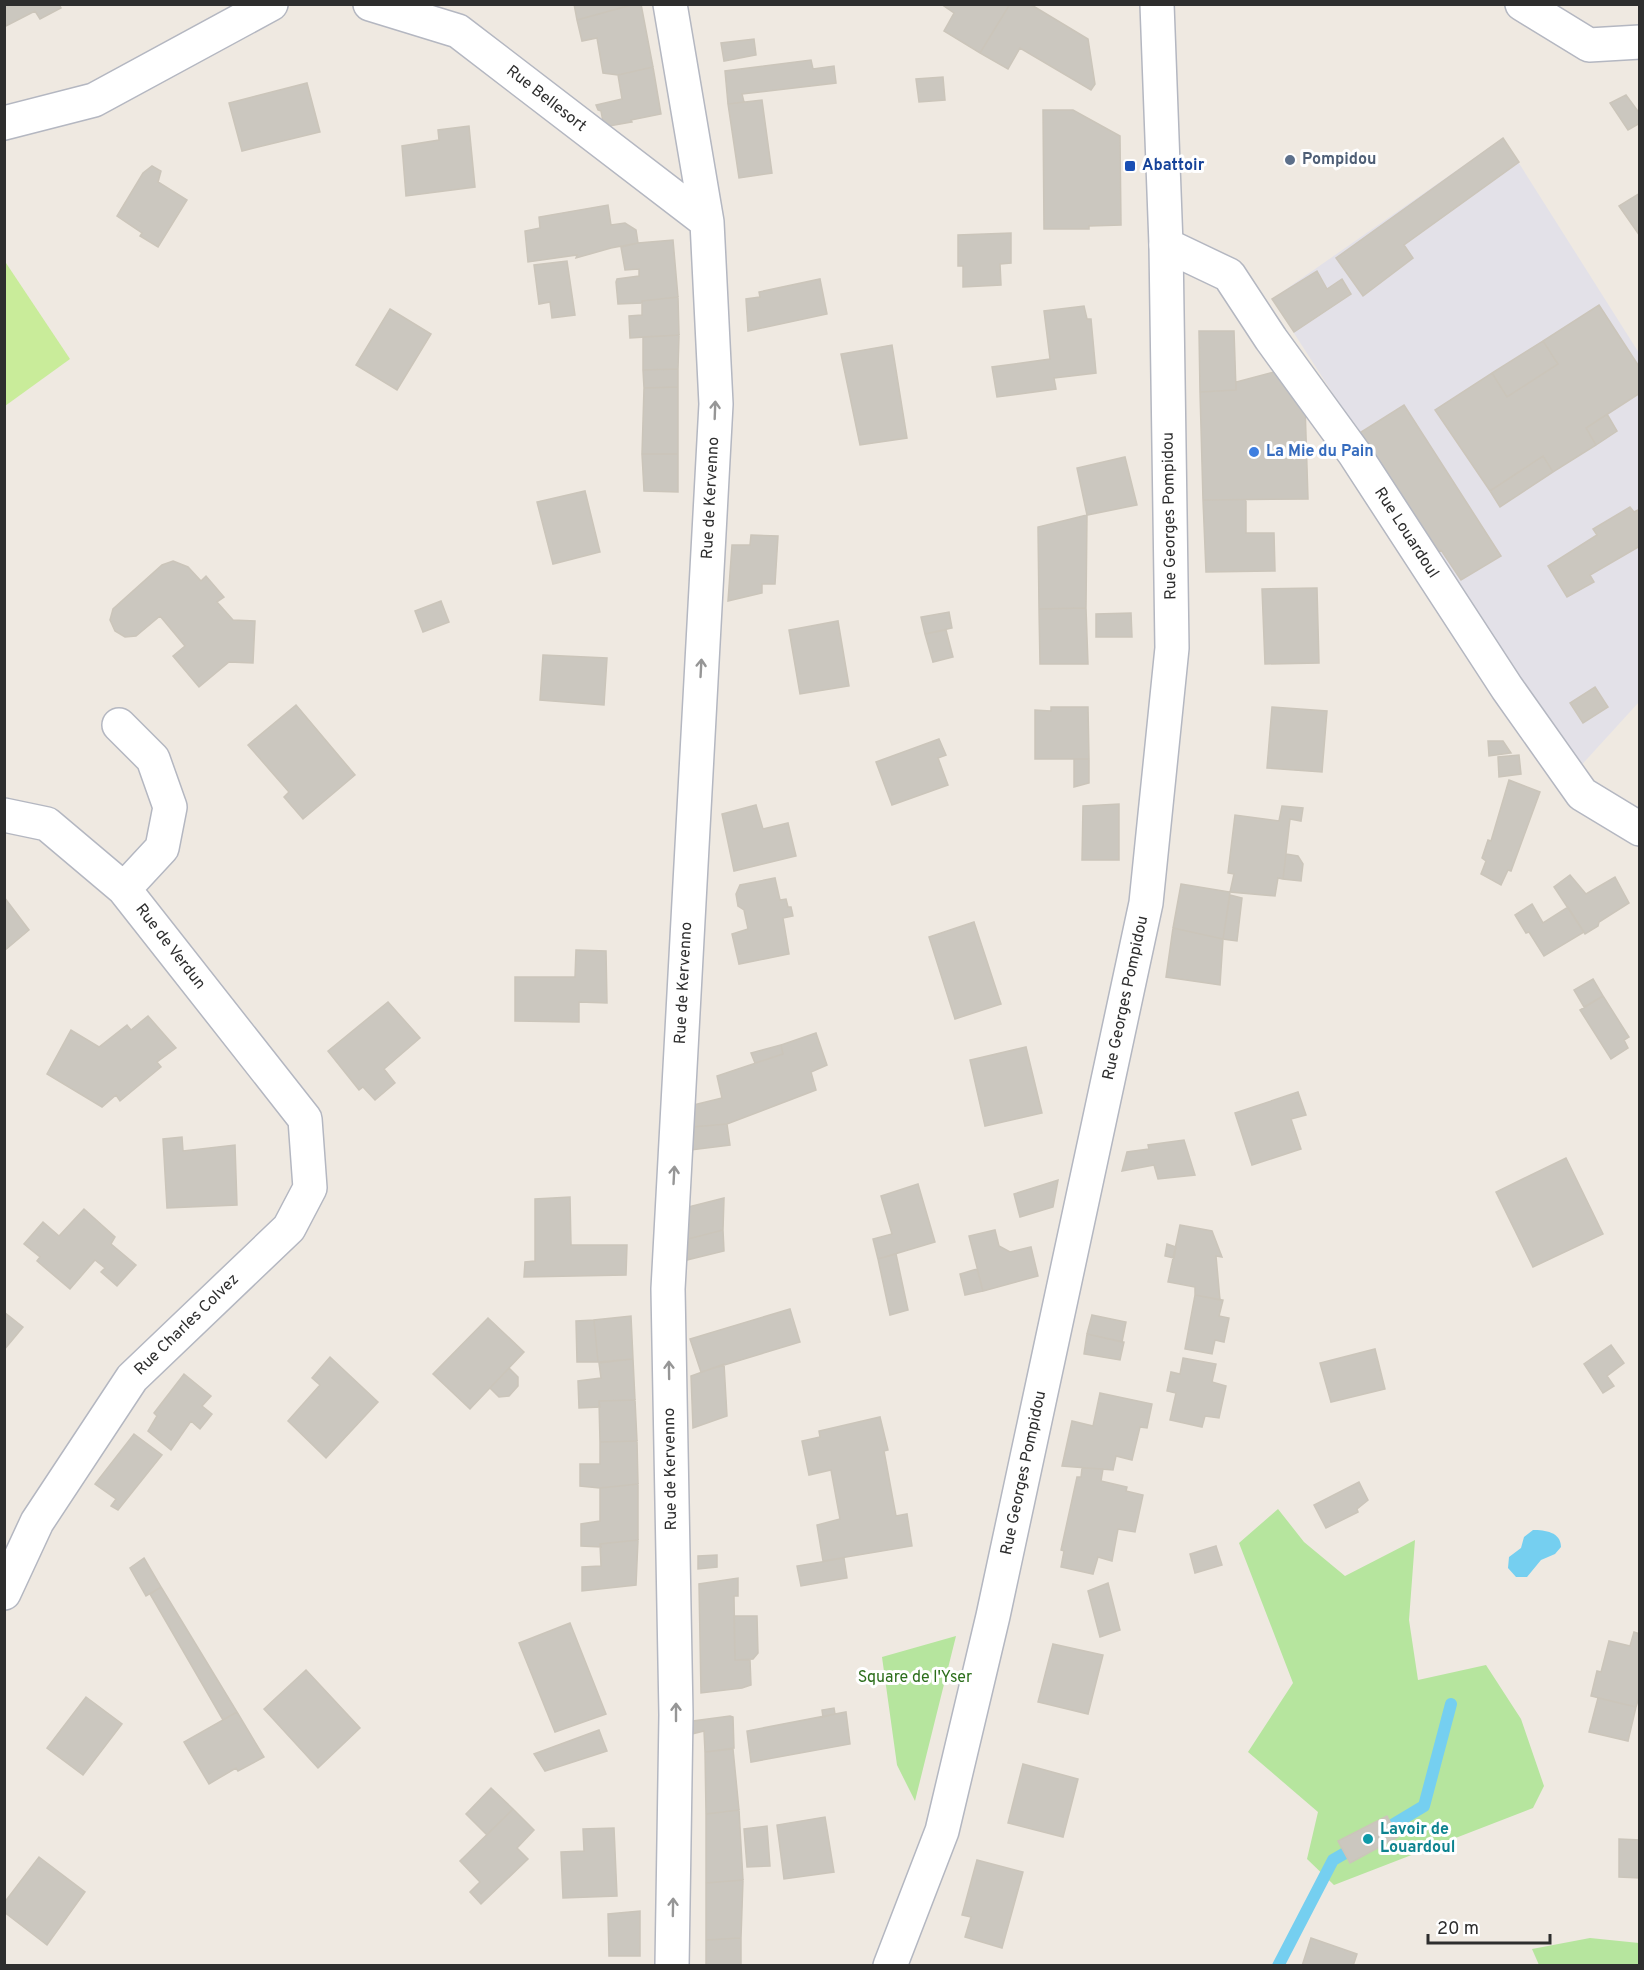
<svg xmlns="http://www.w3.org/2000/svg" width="1644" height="1970" viewBox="0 0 1644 1970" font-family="Overpass,sans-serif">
  <rect width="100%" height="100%" fill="#efe9e1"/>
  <path fill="#e3e1e8" d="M1503 138 1639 353V702L1576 771 1272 299Z"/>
  <path fill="#b6e59e" d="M1278 1509 1304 1542 1345 1576 1415 1540 1409 1620 1418 1680 1486 1665 1521 1719 1544 1786 1533 1808 1334 1885 1307 1859 1318 1812 1248 1752 1293 1683 1239 1543Z
    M956 1636 915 1801 897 1765 882 1657Z
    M1590 1938 1639 1943V1965H1539L1532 1949Z"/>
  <path fill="#c9ec9a" d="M4 260 70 359 5 406H4Z"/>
  <path fill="#75cff0" d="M1533 1530C1545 1530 1561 1532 1561 1547L1555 1554 1541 1560 1527 1577H1516L1508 1568 1509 1557 1521 1548 1524 1537Z"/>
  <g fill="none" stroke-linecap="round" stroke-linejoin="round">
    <path stroke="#75cff0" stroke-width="12" d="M1379 1833 1424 1806 1451 1704
      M1278 1966 1333 1860 1359 1845"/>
  </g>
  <path fill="#cbc7bf" stroke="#cbc5ba" stroke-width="1.5" d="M4 4H59L61 8 40 19 35 11 4 27Z
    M574 4H635L577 20Z
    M635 4H641L653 67 618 75 603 73 597 38 582 41 577 20Z
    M941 4H1010L980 53 944 31 954 13Z
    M1010 4H1030L1088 39 1095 84 1091 90 1020 48 1008 69 980 53Z
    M754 39 756 55 724 61 721 43Z
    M811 60 813 69 834 66 836 83 742 94 744 102 728 104 725 71Z
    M653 67 661 114 631 120 632 122 604 127 601 111 598 110 596 105 622 99 618 75Z
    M943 77 945 100 919 102 916 79Z
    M307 83 320 132 242 151 229 103Z
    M1626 95 1640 114V123L1628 130 1610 103Z
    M762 100 772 173 739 178 728 104Z
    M1043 110H1073L1120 136 1121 225 1089 226V229H1044Z
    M469 126 475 187 406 196 402 146 439 140 438 130Z
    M1503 138 1519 162 1404 245 1413 258 1363 296 1336 258Z
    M152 166 161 171 158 182 187 200 158 247 140 236 142 233 117 216 143 173Z
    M1640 193V236L1619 206Z
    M608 205 611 225 625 223 636 230 638 243 611 248 576 258 577 255 528 262 525 231 540 228 539 217Z
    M1011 233V263L1000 264 1001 285 963 287V266H958V235Z
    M673 240 678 297 642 301V303L618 304 616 282 617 279 639 276V269L625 270 621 247 638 243Z
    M567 261 575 315 552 318 550 302 539 304 534 265Z
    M1317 271 1327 289 1342 279 1351 294 1294 332 1272 299Z
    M820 279 827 314 748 331 746 299 760 297 759 292Z
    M678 297 679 335 630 338 629 316 642 315V301Z
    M1599 305 1640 368V393L1586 428 1596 445 1553 472 1543 456 1490 491 1435 410 1492 373 1507 397 1558 364 1543 341Z
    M1084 306 1087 319H1091L1096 373 1054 378 1056 389 997 397 992 367 1050 359 1044 311Z
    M390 309 431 334 397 390 356 365Z
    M1199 331H1234L1236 390 1200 392Z
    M679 335 678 369 643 370V337Z
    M1543 341 1558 364 1507 397 1492 373Z
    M892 345 907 438 860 445 841 354Z
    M678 369V387L644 388 643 370Z
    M1274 372 1305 404 1308 499 1203 500 1200 392 1236 390V382Z
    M678 387V454H642L644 388Z
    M1404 405 1501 556 1461 580 1441 550 1436 554 1358 434Z
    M1607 414 1617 431 1596 445 1586 428Z
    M642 454H678V492L644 491Z
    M1543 456 1553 472 1500 507 1490 491Z
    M1125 457 1137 505 1087 515 1077 468Z
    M585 491 600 552 553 564 537 502Z
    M1203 500H1246V533H1274L1275 571 1206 572Z
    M1630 507 1634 512 1640 509V546L1590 575 1594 582 1567 597 1548 566 1597 535 1593 529Z
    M1087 515 1086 608 1039 609 1038 527Z
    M751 535 778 536 775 584H762V593L728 601 732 545H750Z
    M173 561 188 567 201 581 206 576 224 597 217 602 233 620 255 621 253 663 229 662 199 687 173 656 185 646 160 616 136 636 125 637 115 631 110 620 113 609 162 565Z
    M1317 588 1319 663 1265 664 1262 589Z
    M441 601 449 622 423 632 415 611Z
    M1086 608 1088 664H1040L1039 609Z
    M949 612 952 628 925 634 921 617Z
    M1131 613 1132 637H1096V614Z
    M838 621 849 686 800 694 789 630Z
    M946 630 953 657 933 662 925 634Z
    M543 655 607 658 604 705 540 700Z
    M1595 687 1608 707 1583 723 1570 703Z
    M296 705 355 775 303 819 284 797 289 792 248 745Z
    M1051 707H1088L1089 759H1035V710L1051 711Z
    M1272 707 1327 711 1322 772 1267 768Z
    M939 739 946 755 938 758 948 785 892 805 876 762Z
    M1488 741H1503L1511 753 1489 756Z
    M1519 755 1521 774 1499 777 1498 757Z
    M1074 759H1089V783L1074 787Z
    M1509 780 1540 792 1511 871 1508 870 1501 885 1481 874 1486 861 1482 858 1488 840 1491 841Z
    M1119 804V860H1082L1083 806Z
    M756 805 763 829 788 823 796 856 734 871 722 814Z
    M1282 806 1303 808 1301 821 1290 819 1283 879 1278 878 1275 896 1230 892 1234 874 1228 873 1235 815 1279 821Z
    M1286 854 1298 856 1303 864 1301 881 1283 879Z
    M1570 875 1586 894 1615 877 1629 903 1599 922 1598 926 1585 934 1554 887Z
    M775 878 780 900 786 899 788 907H791L793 916 783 918 789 954 739 964 732 934 748 929 744 910 738 906 736 894 740 885Z
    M1181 884 1230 892 1223 939 1173 928Z
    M1230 895 1242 898 1237 941 1223 939Z
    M4 897 29 930 4 951Z
    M1532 904 1543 923 1568 907 1584 932 1544 956 1529 932 1526 933 1515 915Z
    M974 922 1001 1004 955 1019 929 937Z
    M1173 928 1223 939 1220 985 1166 977Z
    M576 950 606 951 607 1003 579 1002V1022L515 1021V977H575Z
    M1593 979 1603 996 1584 1007 1574 990Z
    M1603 996 1629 1037 1624 1040 1628 1048 1611 1059 1580 1010Z
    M388 1002 420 1038 384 1069 395 1083 375 1100 363 1087 359 1090 328 1051Z
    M148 1016 176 1048 157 1062 161 1067 120 1101 116 1095 102 1107 47 1074 71 1030 99 1047 127 1025 131 1030Z
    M816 1033 827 1065 811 1072 816 1090 727 1124 692 1127 693 1105 722 1098 717 1076 783 1054 781 1045Z
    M781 1045 783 1054 755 1063 751 1053Z
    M1026 1047 1042 1113 985 1126 970 1060Z
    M1298 1092 1306 1115 1291 1119 1301 1149 1252 1165 1235 1113Z
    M727 1124 730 1145 691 1150 692 1127Z
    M182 1137 183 1151 235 1145 237 1205 167 1208 163 1139Z
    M1184 1140 1195 1175 1158 1179 1154 1165 1122 1171 1127 1152 1149 1149 1148 1145Z
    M1566 1158 1603 1234 1533 1267 1496 1192Z
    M1058 1180 1053 1207 1020 1217 1014 1194Z
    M918 1184 935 1242 878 1259 873 1239 892 1234 881 1196Z
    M570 1197 571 1245H627L626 1275 524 1277 525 1262 535 1261V1199Z
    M724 1198 723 1230 688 1239V1207Z
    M84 1209 115 1237 111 1244 136 1265 117 1286 101 1272 105 1268 95 1260 70 1289 37 1261 40 1257 24 1244 43 1222 59 1236Z
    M1180 1225 1212 1231 1222 1257 1216 1256 1220 1300 1195 1295V1287L1168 1282Z
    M723 1230 724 1251 687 1260 688 1239Z
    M995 1230 999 1246 1010 1252 1031 1247 1038 1276 983 1291 969 1236Z
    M1167 1244 1176 1247 1174 1258 1165 1256Z
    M896 1254 908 1310 890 1315 878 1259Z
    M977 1269 983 1291 965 1295 960 1274Z
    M1195 1295 1223 1300 1219 1316 1229 1318 1224 1342 1215 1340 1212 1354 1185 1349Z
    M790 1309 800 1342 701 1372 690 1339Z
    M4 1312 23 1327 4 1350Z
    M1092 1315 1126 1322 1122 1342 1087 1334Z
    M631 1316 633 1359 598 1362 594 1320Z
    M488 1318 524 1352 470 1409 433 1374Z
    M594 1320 598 1362H577L576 1321Z
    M1087 1334 1124 1342 1120 1360 1084 1354Z
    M1611 1345 1624 1363 1607 1376 1614 1386 1603 1393 1584 1364Z
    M1375 1349 1385 1389 1331 1402 1320 1363Z
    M330 1357 378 1402 326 1458 288 1421 320 1385 312 1378Z
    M1183 1358 1216 1364 1212 1382 1226 1386 1219 1418 1205 1416 1202 1427 1170 1420 1176 1393 1167 1391 1171 1372 1180 1374Z
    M633 1359 635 1400 599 1401 600 1407 579 1408 578 1381 601 1378 599 1363Z
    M724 1364 727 1416 693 1428 691 1376Z
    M509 1368 518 1377V1386L509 1396 499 1397 490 1388Z
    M184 1374 211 1396 202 1406 212 1414 200 1429 191 1421 171 1450 148 1431 157 1416 154 1413Z
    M1100 1393 1152 1404 1147 1428 1140 1427 1132 1460 1116 1456 1113 1470 1062 1466 1072 1421 1093 1426Z
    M635 1400 637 1441 600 1442 599 1401Z
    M880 1417 888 1450 884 1451 896 1516 907 1514 912 1546 823 1561 817 1525 840 1519 831 1470 809 1475 802 1441 820 1437 819 1431Z
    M134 1434 162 1455 118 1510 111 1506 116 1499 95 1484Z
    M637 1441 638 1484 600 1488 580 1486V1464H600V1442Z
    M1082 1468 1103 1469 1101 1481 1127 1487 1126 1491 1143 1495 1135 1532 1118 1529 1112 1561 1098 1557 1093 1574 1061 1567 1064 1551 1061 1550 1077 1477H1081Z
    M1359 1482 1368 1500 1357 1509 1358 1512 1326 1528 1314 1505Z
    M638 1484V1540L600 1544 601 1547 581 1546V1524L600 1521V1488Z
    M638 1540 636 1585 582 1591V1567L601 1566 600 1544Z
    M1216 1546 1222 1565 1195 1573 1190 1554Z
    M717 1555V1567L698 1569V1556Z
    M144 1558 161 1587 146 1596 130 1568Z
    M844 1558 847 1578 801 1586 797 1566Z
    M738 1578V1596H734L735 1660H750L751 1685 742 1688 701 1693 699 1584Z
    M1108 1583 1120 1630 1100 1637 1088 1591Z
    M161 1587 237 1712 223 1720 150 1594Z
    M734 1616H757L758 1653 753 1659 735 1660Z
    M570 1623 606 1714 555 1732 519 1643Z
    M1634 1632 1640 1634V1694L1636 1707 1591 1696 1597 1671 1601 1672 1609 1641 1630 1646Z
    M1053 1644 1103 1655 1088 1714 1038 1702Z
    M306 1670 360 1728 318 1768 264 1709Z
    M86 1697 122 1724 83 1775 47 1748Z
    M1598 1698 1636 1707 1628 1741 1589 1732Z
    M834 1708 835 1714 823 1717 822 1710Z
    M237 1712 264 1757 238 1771 236 1768 209 1784 184 1742Z
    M846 1712 850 1744 751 1762 747 1731Z
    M730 1716 733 1717 734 1748 705 1752 704 1731 692 1734 693 1721Z
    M599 1730 607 1751 545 1771 534 1754Z
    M733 1749 739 1810 706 1814 705 1752Z
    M1023 1764 1078 1779 1063 1837 1008 1823Z
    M491 1788 513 1809 487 1835 466 1814Z
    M513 1809 534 1830 517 1848 528 1859 481 1904 470 1892 480 1882 460 1861Z
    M739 1810 743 1880 706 1883V1814Z
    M1387 1816 1398 1837 1350 1863 1338 1841Z
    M825 1817 834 1872 784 1879 777 1825Z
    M767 1826 770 1866 747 1867 744 1829Z
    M614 1828 617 1896 563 1898 561 1852 584 1851 583 1829Z
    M1619 1839 1640 1840V1878L1619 1877Z
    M39 1857 85 1892 47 1945 4 1912V1903Z
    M977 1860 1023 1872 1002 1948 965 1937 971 1917 962 1915Z
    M743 1880 741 1938 706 1940V1883Z
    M640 1911V1956H609L608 1914Z
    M741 1938V1966H706V1940Z
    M1311 1938 1357 1954 1353 1966H1302Z"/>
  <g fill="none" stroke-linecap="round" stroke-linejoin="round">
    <defs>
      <path id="street" d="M370 4 458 31 707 222
        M670 4 707 222 716 404 668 1289 676 1715 672 1966
        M1522 4 1589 45 1640 42
        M4 123 94 100 271 4
        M1166 245 1229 275 1271 339 1354 453 1507 688 1582 794 1640 829
        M119 725 153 759 170 807 162 848 124 889
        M4 815 47 824 124 889 305 1119 310 1188 289 1228 132 1378 37 1522 4 1593"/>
      <path id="secondary" d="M890 1966 942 1831 993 1616 1146 903 1172 648 1166 245 1157 4"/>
    </defs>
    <use href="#street" stroke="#b4b7c1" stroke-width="36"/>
    <use href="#secondary" stroke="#b4b7c1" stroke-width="36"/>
    <use href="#street" stroke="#fff" stroke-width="33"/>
    <use href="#secondary" stroke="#fff" stroke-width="33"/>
  </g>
  <defs><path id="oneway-shaft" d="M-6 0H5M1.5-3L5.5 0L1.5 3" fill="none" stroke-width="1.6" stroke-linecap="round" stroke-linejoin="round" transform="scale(1.5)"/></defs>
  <g stroke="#969696">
    <use href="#oneway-shaft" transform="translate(715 410) rotate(-88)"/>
    <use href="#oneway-shaft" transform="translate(701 668) rotate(-87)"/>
    <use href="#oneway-shaft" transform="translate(674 1175) rotate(-87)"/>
    <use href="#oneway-shaft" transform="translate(669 1370) rotate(-91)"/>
    <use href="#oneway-shaft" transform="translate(676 1712) rotate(-90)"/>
    <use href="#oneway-shaft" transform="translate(673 1907) rotate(-89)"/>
  </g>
  <circle fill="#5c6f8a" stroke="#fff" stroke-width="2" cx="1290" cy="160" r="6"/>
  <rect fill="#1a4fb4" stroke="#fff" stroke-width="2" x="1124" y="160" width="12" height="12" rx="3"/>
  <circle fill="#3f7fe0" stroke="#fff" stroke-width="2" cx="1254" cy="452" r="6"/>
  <circle fill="#0f9aa8" stroke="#fff" stroke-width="2" cx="1368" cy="1839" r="6"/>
  <g text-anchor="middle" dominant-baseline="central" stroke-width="6" stroke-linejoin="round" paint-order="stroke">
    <g font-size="16" fill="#2e2e2e" stroke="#fff">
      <text transform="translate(546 99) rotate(38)">Rue Bellesort</text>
      <text transform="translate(711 498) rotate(-87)">Rue de Kervenno</text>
      <text transform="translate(1170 516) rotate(-91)">Rue Georges Pompidou</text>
      <text transform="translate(1406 533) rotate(57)">Rue Louardoul</text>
      <text transform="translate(170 947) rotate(52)">Rue de Verdun</text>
      <text transform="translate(684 983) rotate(-87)">Rue de Kervenno</text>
      <text transform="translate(1126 998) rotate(-78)">Rue Georges Pompidou</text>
      <text transform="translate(187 1325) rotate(-44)">Rue Charles Colvez</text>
      <text transform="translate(671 1469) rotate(-91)">Rue de Kervenno</text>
      <text transform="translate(1024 1473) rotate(-78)">Rue Georges Pompidou</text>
    </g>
    <g font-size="16" font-weight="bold" fill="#4e5e75" stroke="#fff" text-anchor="start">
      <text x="1302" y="160">Pompidou</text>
    </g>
    <g font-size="16" font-weight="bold" fill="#164399" stroke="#fff" text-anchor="start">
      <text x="1142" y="166">Abattoir</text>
    </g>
    <g font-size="16" font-weight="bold" fill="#366cbe" stroke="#fff" text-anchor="start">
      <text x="1266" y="452">La Mie du Pain</text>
    </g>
    <g font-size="16" fill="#2c6e1b" stroke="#fff">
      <text x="915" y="1678">Square de l'Yser</text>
    </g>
    <g font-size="16" font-weight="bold" fill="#0d838f" stroke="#fff" text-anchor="start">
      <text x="1380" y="1830">Lavoir de<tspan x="1380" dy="18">Louardoul</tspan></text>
    </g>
  </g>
  <rect width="1644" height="1970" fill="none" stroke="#2e2e2e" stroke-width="12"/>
  <path d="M1428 1934v9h122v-9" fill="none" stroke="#2e2e2e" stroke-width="3"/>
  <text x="1437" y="1934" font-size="18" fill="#2e2e2e" stroke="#ffffff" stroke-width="4.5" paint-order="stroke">20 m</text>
</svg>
